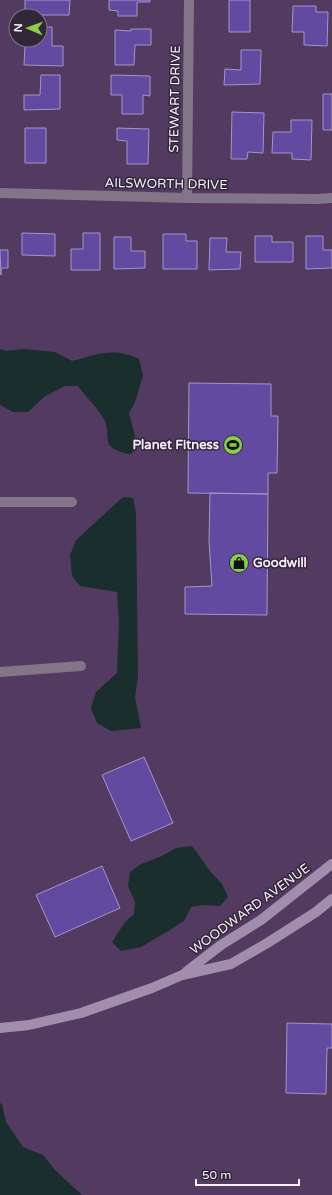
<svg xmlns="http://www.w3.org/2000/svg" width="332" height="1195" viewBox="0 0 332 1195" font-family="'Varela Round',sans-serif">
  <rect width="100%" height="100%" fill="#533a60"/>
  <path fill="#192e2d" d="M0 349 6 351 24 349 55 352 72 361C98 354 113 347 139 359L143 375 135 402 129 413 134 432 137 449 130 454C95 448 115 434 102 416 95 405 85 396 78 386H65L45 396 28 412H13L0 405Z
    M123 497 133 498 136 512 138 677 135 697 141 728 111 731 97 723 91 708 96 692 117 673 119 622 117 592 80 586 72 576 70 555 76 540Z
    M192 846 210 871 222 884 228 897 220 906 203 905 191 907 184 921 170 930 141 947 121 951 112 942 125 922 134 914 135 902 128 886 130 872 141 864 160 857 176 848Z
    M0 1103 2 1104 6 1122 23 1147 43 1155 55 1170 82 1195H0Z"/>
  <path fill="#614aa0" stroke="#a097c7" d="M25 0H70L69 15H25Z
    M109 0H150V2H137V16H118V11L109 10Z
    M229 0H250V32H229Z
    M293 6H316V12H328L327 46 304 45V32H292Z
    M40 27H52V46H63V66L24 65 25 45 31 46V40H40Z
    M131 29H151V45H135L134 65H115V30L131 31Z
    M241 50H261L260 84 224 85 225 69 241 70Z
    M41 75H60V109L24 110V95H40Z
    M111 75 150 76V96L143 95V114H122V95H111Z
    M323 94H332V130H323Z
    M232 112 264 113 263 153 248 152 247 159H231Z
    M291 120H312L311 160 292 159V153H272L273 132H291Z
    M25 128H46V163H25Z
    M117 128 149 129 148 164H127V141L117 140Z
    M22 233 55 234V256L22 255Z
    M83 233H100V270H71V249H83Z
    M163 234H186V241H197V269H163Z
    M255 236H272V242H293V262H255Z
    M306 236H323V250H332V268L306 269Z
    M114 237H131V251H145V268L114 269Z
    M210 238H227L226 252H241L240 269 209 270Z
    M0 250H8V268H1V275Z
    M189 383 271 384V416H278L277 473H268V494L188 493Z
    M210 493 268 494 267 615 185 614V587L212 586 209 541Z
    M144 757 173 823 131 841 102 775Z
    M102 866 120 908 55 937 36 895Z
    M287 1023 332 1024V1048H327L326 1094 286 1093Z"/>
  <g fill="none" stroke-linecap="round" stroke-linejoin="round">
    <path stroke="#817587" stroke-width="10" d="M0 193 187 198 318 199 332 198
      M187 198 189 0
      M0 502H72
      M0 672 81 666"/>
    <path stroke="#a18eac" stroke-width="10" d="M186 972 221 945 261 920 332 864
      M0 1028 29 1025 81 1013 152 988 182 975 231 964 269 942 316 912 332 899"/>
  </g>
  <defs>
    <symbol id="stadium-disc" viewBox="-11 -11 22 22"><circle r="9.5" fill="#87cf4a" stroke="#322739"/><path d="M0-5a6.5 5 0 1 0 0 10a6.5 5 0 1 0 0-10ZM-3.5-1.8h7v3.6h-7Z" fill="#111"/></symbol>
    <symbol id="shop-disc" viewBox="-11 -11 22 22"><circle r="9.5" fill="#87cf4a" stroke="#322739"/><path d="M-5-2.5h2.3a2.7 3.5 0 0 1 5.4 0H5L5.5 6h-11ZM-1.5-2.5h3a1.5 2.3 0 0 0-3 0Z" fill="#111"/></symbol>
  </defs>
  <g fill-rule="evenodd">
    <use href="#stadium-disc" x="222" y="434" width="22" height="22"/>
    <use href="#shop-disc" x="228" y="552" width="22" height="22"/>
  </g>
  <g text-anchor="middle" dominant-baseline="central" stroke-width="3" stroke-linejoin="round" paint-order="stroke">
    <g font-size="13" fill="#f6eefc" stroke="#322739">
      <text transform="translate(175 99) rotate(-89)">STEWART DRIVE</text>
      <text transform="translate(166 184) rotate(1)">AILSWORTH DRIVE</text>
      <text transform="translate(250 909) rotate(-36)">WOODWARD AVENUE</text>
    </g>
    <g font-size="13" font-weight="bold" fill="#f6eefc" stroke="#322739" text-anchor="end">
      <text x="219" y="445">Planet Fitness</text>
      <text x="253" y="563" text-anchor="start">Goodwill</text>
    </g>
  </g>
  <g transform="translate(28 28) rotate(272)"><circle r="19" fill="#322739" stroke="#807787"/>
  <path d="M0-3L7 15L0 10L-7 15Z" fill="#87cf4a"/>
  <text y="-6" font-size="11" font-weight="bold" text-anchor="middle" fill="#f6eefc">N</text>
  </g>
  <path d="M196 1179v6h103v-6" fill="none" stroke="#f6eefc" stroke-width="2"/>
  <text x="202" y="1179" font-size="12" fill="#f6eefc" stroke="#322739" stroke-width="3" paint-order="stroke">50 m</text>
</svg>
